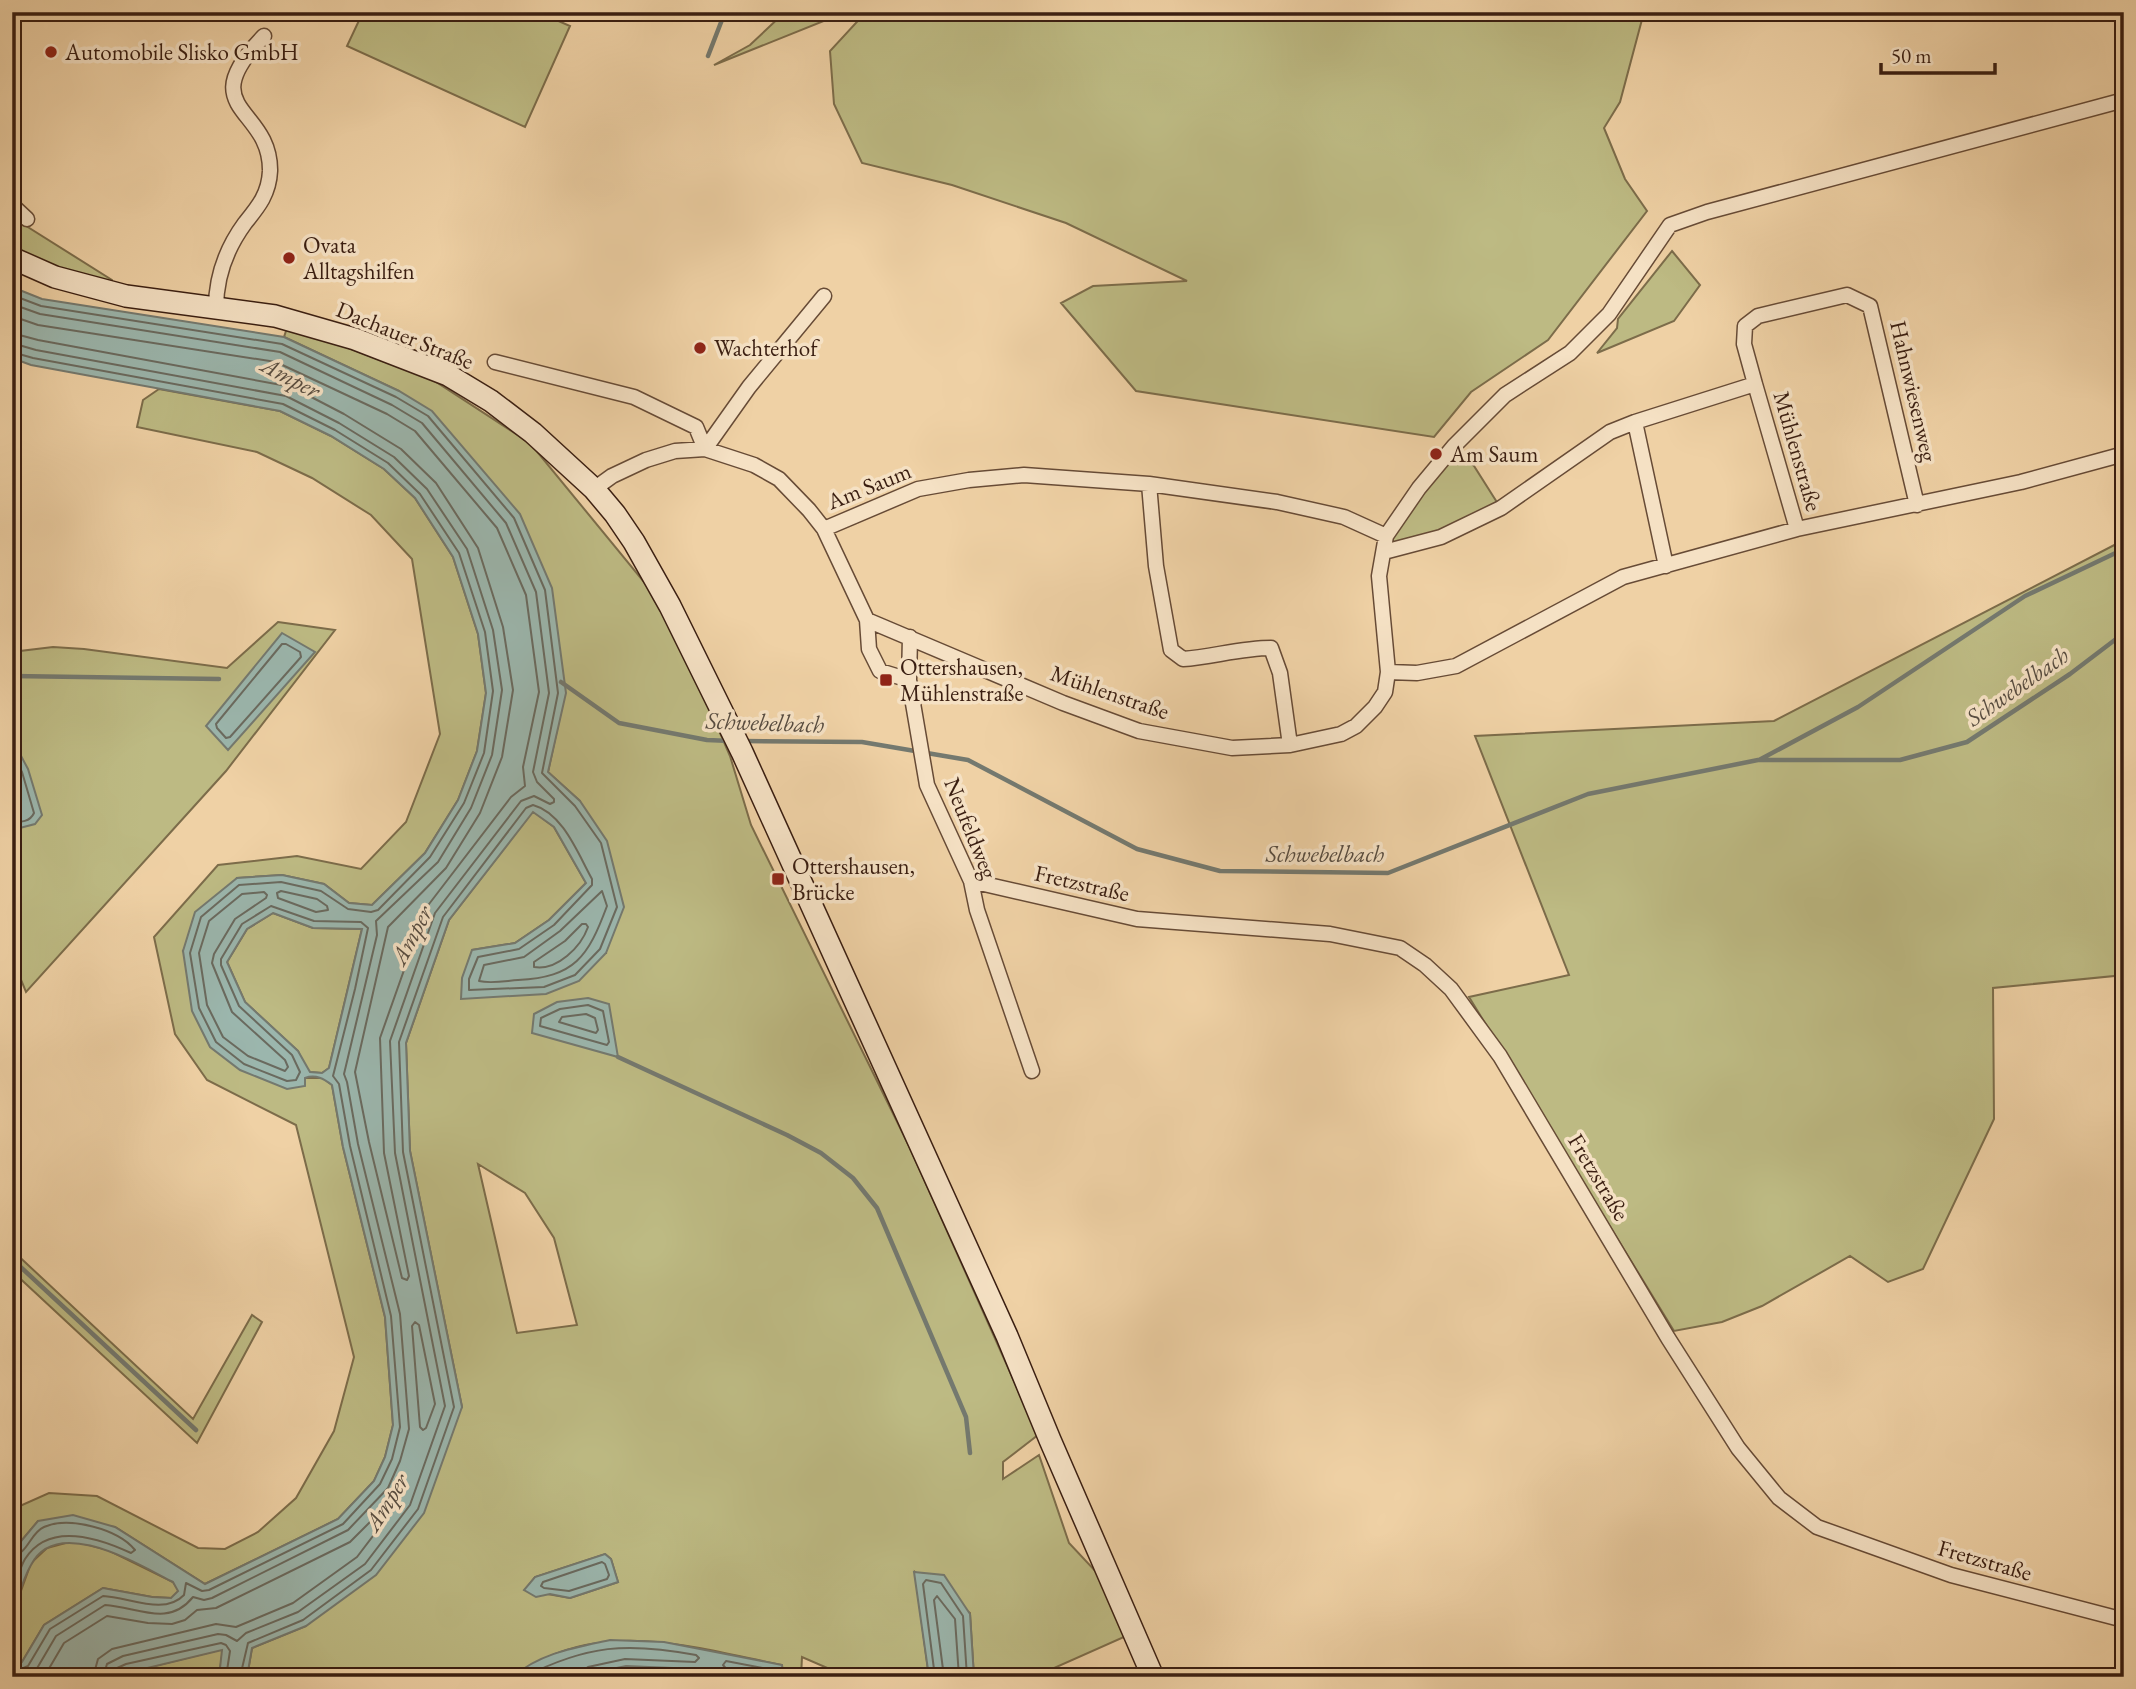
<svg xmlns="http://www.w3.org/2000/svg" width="2136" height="1689" viewBox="0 0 2136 1689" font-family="'EB Garamond',serif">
  <rect width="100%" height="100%" fill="#efd1a5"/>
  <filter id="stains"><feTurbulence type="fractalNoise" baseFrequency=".00286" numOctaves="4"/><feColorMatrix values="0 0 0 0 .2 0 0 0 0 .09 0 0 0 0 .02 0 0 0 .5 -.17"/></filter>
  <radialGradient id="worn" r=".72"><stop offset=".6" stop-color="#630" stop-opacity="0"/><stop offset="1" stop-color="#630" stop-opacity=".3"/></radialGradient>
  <path fill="#bdba83" stroke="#7c6c4a" stroke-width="2" fill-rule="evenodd" d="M363 12H538L570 26 525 127 347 46Z
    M785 12H846L714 65 750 45Z
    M866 12H1644L1620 102 1604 128 1625 179 1647 211 1548 340 1471 392 1434 437 1136 391 1061 303 1093 286 1187 281 1066 223 952 185 862 163 834 104 830 51Z
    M12 215 23 224 112 280V283L57 270 12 249Z
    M1672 251 1700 285 1674 321 1597 353 1617 328 1618 319Z
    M288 325 433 380 530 443 667 610 730 756 751 825 910 1148 1038 1435 1003 1462V1479L1039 1455 1069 1543 1100 1576 1124 1637 1034 1677H974L970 1613 915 1572 929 1677H848L802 1657 801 1677H783L782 1665C705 1650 621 1623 546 1658 534 1664 523 1668 513 1677H247L252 1648 306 1626 462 1407 410 1151 406 1043 449 920 533 811 554 827 586 883 549 920 515 943 472 950 606 953 580 801 548 772 565 693 399 391 284 337ZM478 1164 525 1193 554 1238 577 1325 517 1333ZM605 1554 611 1559 618 1582 570 1598 525 1590 535 1577Z
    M159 389 280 411 331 436 384 469 415 498 453 557 478 634 486 693 477 751 458 800 425 853 372 905 349 903 324 884 282 875 237 878 183 951 305 1078H323L332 1085 343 1147 385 1317 393 1425 385 1457 374 1481 338 1519 205 1584 115 1527 38 1521 12 1552V1507L20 1506 49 1493 97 1496 198 1548 225 1549 258 1532 296 1498 334 1431 354 1357 296 1125 207 1080 175 1034 154 937 218 865 297 856 361 869 406 822 440 734 412 559 371 515 312 478 257 452 137 427 143 400Z
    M1456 451 1474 466 1500 507 1440 535 1386 549 1389 537Z
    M2124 540V975L1993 988 1994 1119 1923 1269 1888 1282 1850 1256 1762 1306 1722 1322 1674 1331 1469 997 1569 975 1475 736 1774 721Z
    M278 622 335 630 226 771 26 992 12 958V652L53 647 84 649 227 668Z
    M273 913 313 928 362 929 329 1068 322 1073 310 1072 305 1067 298 1051 245 1002 227 962 247 929Z
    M12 1250 193 1419 252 1315 262 1322 197 1443 12 1271Z
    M73 1541 108 1550 173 1582 179 1591 172 1598 152 1597 103 1588 44 1625 22 1662 12 1667V1616L31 1563 47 1548Z
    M223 1649 219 1677H110Z
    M626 1666 696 1669 741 1677H574Z"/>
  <path fill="#9bb6ad" stroke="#74796f" stroke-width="2" fill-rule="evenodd" d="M12 287 42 299 284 337 399 391 432 411 520 514 552 588 566 693 548 772 580 801 607 841 624 907 606 953 579 981 546 994 461 999 462 978 472 950 515 943 549 920 586 883 554 827 533 812 449 920 406 1043 410 1151 462 1407 424 1513 376 1575 306 1626 252 1648 247 1677H219L222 1650 110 1677H12V1667L22 1662 44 1625 103 1588 152 1597 171 1598 178 1591 173 1582C139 1565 57 1514 31 1565 22 1580 18 1600 12 1616V1552L38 1521 73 1515 115 1527 205 1584 338 1519 374 1481 385 1457 393 1425 385 1317 343 1147 332 1085C324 1079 316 1074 305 1078V1086L287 1089 240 1070 210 1047 192 1011 183 951 195 912 237 878 282 875 324 884 349 903 372 905 425 853 458 800 477 751 486 693 478 634 453 557 415 498 384 469 331 436 280 411 31 365 12 358ZM273 913 313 928 362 929 329 1068 322 1073 310 1072 298 1051 245 1002 227 962 247 929Z
    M282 633 315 652 228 750 206 726Z
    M12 739 28 769 42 815 35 824 16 829 12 828Z
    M588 998 609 1004 618 1057 532 1033 534 1014 557 1002Z
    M605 1554 611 1559 618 1582 570 1598 550 1594 536 1597 524 1590 535 1577Z
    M914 1572 944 1575 970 1614 974 1677H929Z
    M610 1640 664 1642 782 1665 783 1677H741L696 1669 626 1666 574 1677H513C539 1653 578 1647 610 1640Z"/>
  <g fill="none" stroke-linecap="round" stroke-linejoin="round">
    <path stroke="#6a6a5f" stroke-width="2" d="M12 295 41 306 282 344 396 397 428 416 514 518 545 590 558 693 542 773 575 806 601 843 617 907 600 949 575 975 544 987 469 990V979L478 957 519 949 554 925 592 885V879C578 854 563 813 533 805L526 808 443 917 399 1042 403 1152 454 1407 418 1509 371 1570 303 1620 248 1643 240 1677
      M12 304 40 314 280 352 392 405 422 423 506 523 536 592 549 693 533 772 537 782 554 799V802L550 804 534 796 521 801 435 913 390 1041 395 1153 445 1406 410 1505 365 1564 298 1612 246 1633 237 1641 226 1635 218 1634 123 1656 107 1664 103 1677
      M12 316 38 325 276 362 387 414 415 431 497 528 526 595 539 692 523 767 525 786 511 797 426 908 380 1038 384 1153 409 1276 407 1280 402 1278 369 1142 355 1072 388 927 446 868 480 813 502 757 513 690 503 627 478 548 436 483 401 449 344 414 292 387 38 340 12 333
      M12 343 36 350 286 396 339 423 394 457 427 489 467 549 493 630 502 690 492 755 471 808 438 862 376 921 377 935 344 1074 347 1082 358 1144 400 1314 409 1429 400 1461 388 1488 348 1530 212 1598 204 1600 193 1597C168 1628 138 1607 105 1605L56 1636 36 1670 28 1677
      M12 352 33 358 283 404 335 430 388 463 420 494 459 553 485 632 493 691 484 753 464 803 430 857 378 910 371 912 348 909 321 891 281 882 239 885 201 917 190 953 199 1008 216 1042 244 1064 287 1081 296 1080 300 1072 292 1055 239 1006 221 965V959L242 924 271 906 314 921 361 922 368 928 355 989 333 1076 339 1084 350 1146 391 1316 400 1427 392 1459 380 1484 343 1524 209 1590 202 1591 186 1583 184 1595C164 1616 129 1597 103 1596L50 1629 28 1666 12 1673
      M282 644H286L300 652 301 657 230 737 226 738 217 728 216 724Z
      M12 754 22 772 34 813C30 822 21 822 12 822
      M281 891 317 899 327 906 328 910 316 912 278 898 277 893Z
      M602 891 607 906C588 957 575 977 518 980 505 981 491 984 479 981L484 965 524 957 560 931Z
      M264 892 267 895 266 898 235 919 214 954 212 963 232 1012 285 1060 288 1067 285 1071 248 1056 223 1037 207 1005 199 953 209 921 242 894Z
      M582 924H586L588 927C581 947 557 971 534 967V962L565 941Z
      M588 1005 603 1011 609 1042 607 1045 540 1026 541 1018 560 1009Z
      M586 1014 595 1018 598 1030 596 1033 559 1022 562 1017Z
      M415 1322 419 1325 435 1404 426 1428 423 1430 420 1427 412 1326Z
      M12 1556C28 1554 30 1533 44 1527 69 1516 118 1529 135 1550L131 1553C99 1538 49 1521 25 1559 19 1569 16 1584 12 1595
      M602 1562 605 1564 609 1575 607 1579 569 1591 544 1588 541 1586 543 1582Z
      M44 1677 64 1643 107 1616 148 1623 172 1624 185 1620 197 1610 216 1608 350 1542 390 1502 396 1503 395 1507 357 1557 293 1603 236 1627 216 1624 112 1649 98 1659 93 1677
      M112 1677 115 1669 126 1664 221 1643 226 1645 230 1651 226 1677
      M524 1677C587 1645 627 1642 696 1655L699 1658 695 1662 625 1659 588 1667 583 1671 582 1677
      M729 1677 728 1671 723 1665 726 1661 773 1670 776 1677
      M935 1677 923 1584 926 1580 941 1583 963 1616 967 1677
      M944 1677 934 1600 937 1596 955 1619 959 1677"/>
    <path stroke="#74796f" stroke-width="4.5" d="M708 56 725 12
      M12 676 219 679
      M561 682 619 723 707 740 731 741
      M743 741 862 742 968 760 1137 849 1220 871 1388 873 1588 794 1758 760H1900L1967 742 2070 674 2124 633
      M1759 760 1858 707 2025 596 2124 549
      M618 1057 787 1135 821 1153 853 1178 877 1208 966 1417 970 1453
      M12 1259 196 1430"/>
    <defs>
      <path id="minor" d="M12 205 27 219
        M216 308C216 277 226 249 245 223 258 207 269 194 270 171 271 106 191 111 264 36
        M495 362 634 397 696 427 705 449
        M1755 384 1797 529
        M1635 422 1666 566
        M705 449 749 387 824 296
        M1149 484 1156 566 1171 650 1183 659C1212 657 1241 648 1271 648L1280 673 1290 745
        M594 489 612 476 646 460 675 451 705 449 754 465 779 479 809 510 824 529 867 620 869 649 880 671 909 680
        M824 529 918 489 969 480 1024 475 1149 484 1277 502 1344 517 1386 536
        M1384 552 1441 537 1501 508 1610 432 1635 422 1755 384 1744 344 1745 326 1758 316 1847 295 1870 306 1917 505
        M867 620 1063 703 1139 731 1232 748 1290 745 1341 734 1356 726 1375 707 1385 692 1388 672 1417 673 1456 666 1623 577 1797 529 2021 482 2124 454
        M910 637 909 680 927 785 971 881 977 910 1032 1071
        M1388 672 1379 576 1386 536 1419 488 1454 446 1505 395 1570 353 1609 314 1670 225 1707 212 2124 100
        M971 881 1137 919 1330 934 1400 948 1425 965 1451 989 1500 1056 1668 1338 1738 1448 1779 1498 1817 1527 1951 1575 2124 1620"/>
      <path id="secondary" d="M12 258 55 277 126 296 275 316 355 339 448 375 491 401 533 433 594 489 615 514 634 542 670 606 742 752 1007 1336 1050 1440 1153 1677"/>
    </defs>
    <use href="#minor" stroke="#674b36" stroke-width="17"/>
    <use href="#secondary" stroke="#3a1e11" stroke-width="24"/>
    <use href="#minor" stroke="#f5e1c4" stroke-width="14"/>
    <use href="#secondary" stroke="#f5e1c4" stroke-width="21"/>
  </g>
  <g fill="#8f2418" stroke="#f5e1c4" stroke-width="2.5">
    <circle cx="51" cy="52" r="7"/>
    <circle cx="289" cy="258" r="7"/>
    <circle cx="700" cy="348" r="7"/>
    <circle cx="1436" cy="454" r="7"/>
    <rect x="879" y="673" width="14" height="14" rx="3.5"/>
    <rect x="771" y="872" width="14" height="14" rx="3.5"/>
  </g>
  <g text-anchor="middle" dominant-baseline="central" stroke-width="7" stroke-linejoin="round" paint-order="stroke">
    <g font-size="23" fill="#3a1e11" stroke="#f5e1c4" text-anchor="start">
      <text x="65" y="52">Automobile Slisko GmbH</text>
      <text x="303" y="245">Ovata<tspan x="303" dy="26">Alltagshilfen</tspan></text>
      <text x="714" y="348">Wachterhof</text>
      <text x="1450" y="454">Am Saum</text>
      <text x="900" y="667">Ottershausen,<tspan x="900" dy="26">Mühlenstraße</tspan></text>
      <text x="792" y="866">Ottershausen,<tspan x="792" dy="26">Brücke</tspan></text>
    </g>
    <g font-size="23" fill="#3a1e11" stroke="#f5e1c4">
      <text transform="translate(405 335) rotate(22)">Dachauer Straße</text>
      <text transform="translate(1914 391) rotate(77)">Hahnwiesenweg</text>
      <text transform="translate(1798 451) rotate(74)">Mühlenstraße</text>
      <text transform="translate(869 486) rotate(-22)">Am Saum</text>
      <text transform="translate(1110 692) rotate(19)">Mühlenstraße</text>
      <text transform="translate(971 828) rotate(68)">Neufeldweg</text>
      <text transform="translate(1082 883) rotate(13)">Fretzstraße</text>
      <text transform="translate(1599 1177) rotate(59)">Fretzstraße</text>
      <text transform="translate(1985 1560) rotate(16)">Fretzstraße</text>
    </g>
    <g font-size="24" font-style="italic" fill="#574c40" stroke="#f5e1c4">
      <text transform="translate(291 377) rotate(28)">Amper</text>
      <text transform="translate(2017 686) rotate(-35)">Schwebelbach</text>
      <text transform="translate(765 722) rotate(2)">Schwebelbach</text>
      <text x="1325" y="853">Schwebelbach</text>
      <text transform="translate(411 935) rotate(-62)">Amper</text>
      <text transform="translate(386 1502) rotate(-58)">Amper</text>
    </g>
  </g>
  <rect width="2136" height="1689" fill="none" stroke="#efd1a5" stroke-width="42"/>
  <rect x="14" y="14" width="2108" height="1661" fill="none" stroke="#3a1e11" stroke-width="3.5"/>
  <rect x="21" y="21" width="2094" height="1647" fill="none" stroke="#3a1e11" stroke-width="2"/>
  <path d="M1881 63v10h114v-10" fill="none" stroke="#3a1e11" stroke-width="3.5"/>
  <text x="1891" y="63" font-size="21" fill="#3a1e11" stroke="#f5e1c4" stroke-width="5" paint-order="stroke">50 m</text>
  <rect width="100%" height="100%" filter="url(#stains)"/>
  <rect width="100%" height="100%" fill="url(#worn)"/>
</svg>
